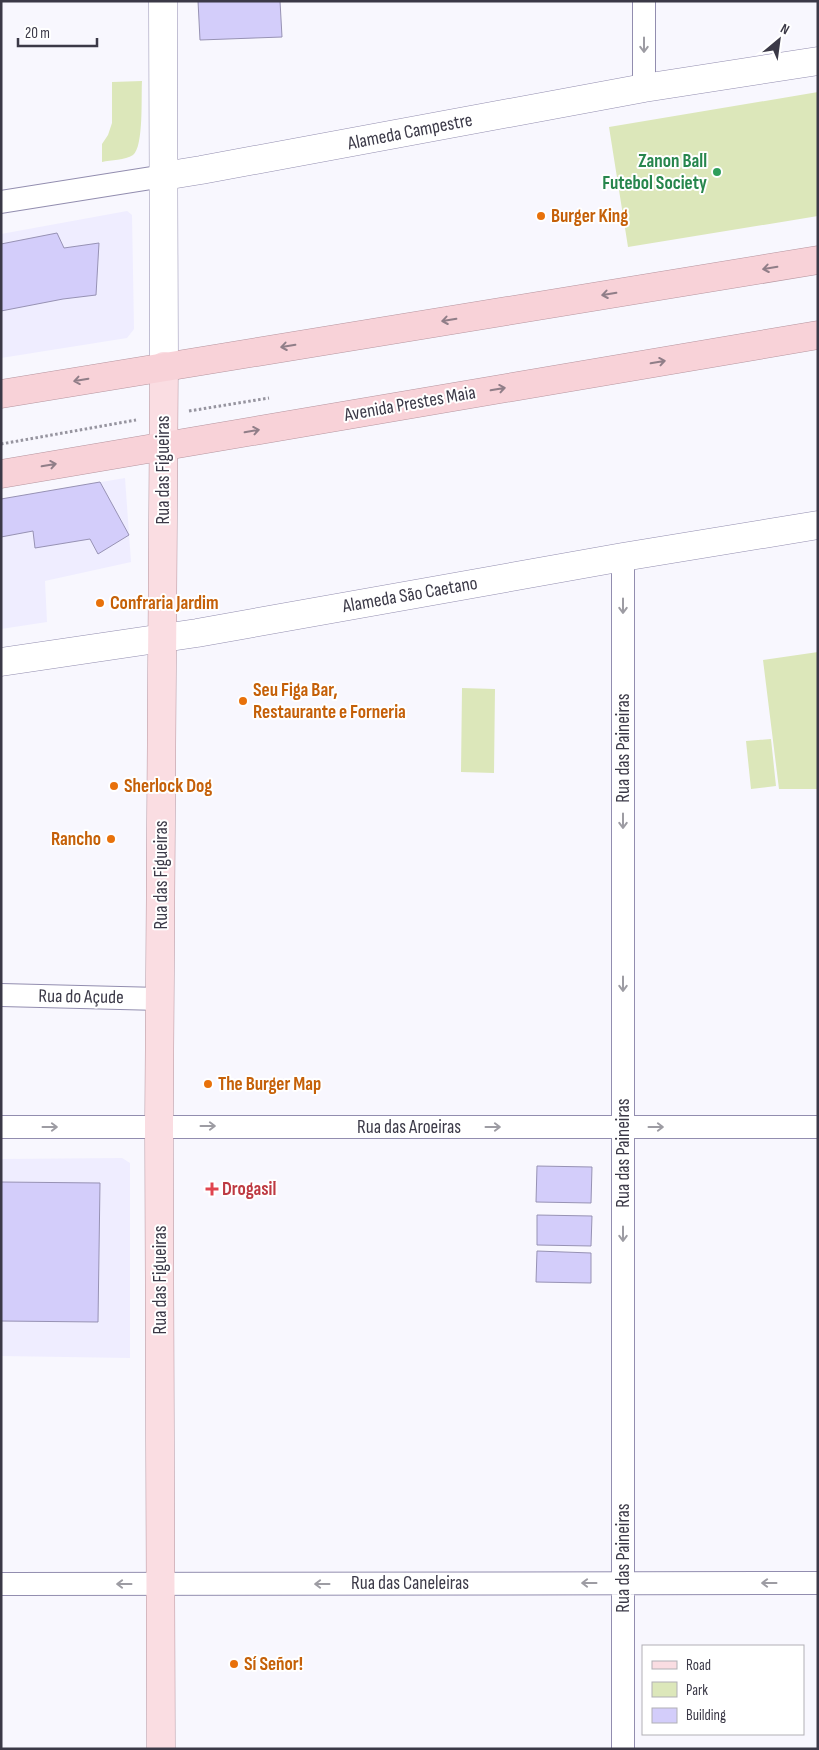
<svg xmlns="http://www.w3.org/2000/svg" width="819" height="1750" viewBox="0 0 819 1750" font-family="'Sofia Sans Condensed',sans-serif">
  <rect width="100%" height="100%" fill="#f8f7fe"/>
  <path fill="#efedff" d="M127 211 132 215 134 329 127 338 1 358V234Z
    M125 478 131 562 45 581 47 622 1 629V499Z
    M122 1158 130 1163V1358L1 1356V1159Z"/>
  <path fill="#dce7ba" d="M142 81C141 95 144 147 133 155 125 160 111 160 102 162V144L108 135 112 123V82Z
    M818 92V216L628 247 609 127Z
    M818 652V789H779L763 660Z
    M462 688 495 689 494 773 461 772Z
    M771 739 776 786 751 789 746 741Z"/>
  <path fill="#d3cdfa" stroke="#9792b4" d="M198 1H280L282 37 200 40Z
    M57 233 64 248 99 243 96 295 63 299 1 311V244Z
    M100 482 129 535 98 554 90 539 35 548 33 531 1 537V499Z
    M537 1166 592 1167 591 1203 536 1202Z
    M1 1182 100 1183 98 1322 1 1321Z
    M537 1215 592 1216 591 1246 537 1245Z
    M537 1251 591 1253V1283L536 1282Z"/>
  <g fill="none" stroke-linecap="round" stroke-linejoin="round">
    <defs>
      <path id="minor" d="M644 1V88
        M1 202 164 176
        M623 557V1749
        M1 995 160 999
        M1 1127H818
        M1 1584 818 1583"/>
      <path id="tertiary" d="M163 1 164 366
        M164 176 201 170 644 88 818 61"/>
      <path id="secondary" d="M1 662 197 633 623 557 818 525"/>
      <path id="primary" d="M161 1749 159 1126 164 366"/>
      <path id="trunk" d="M1 394 818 260
        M1 474 818 335"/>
    </defs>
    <use href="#minor" stroke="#928daf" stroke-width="24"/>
    <use href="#tertiary" stroke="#928daf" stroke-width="29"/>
    <use href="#secondary" stroke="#928daf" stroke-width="29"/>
    <use href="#primary" stroke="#b5959f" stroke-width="29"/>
    <use href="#trunk" stroke="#b5959f" stroke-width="29"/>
    <path stroke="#96949f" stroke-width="3" stroke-dasharray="2.5 2.5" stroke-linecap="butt" d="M189 411 269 398
      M1 444 136 420"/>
    <use href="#minor" stroke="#fff" stroke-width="22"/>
    <use href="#tertiary" stroke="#fff" stroke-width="28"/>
    <use href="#secondary" stroke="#fff" stroke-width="28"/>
    <use href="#primary" stroke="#fadde2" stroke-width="28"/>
    <use href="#trunk" stroke="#f8d2d8" stroke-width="28"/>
  </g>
  <defs><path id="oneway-shaft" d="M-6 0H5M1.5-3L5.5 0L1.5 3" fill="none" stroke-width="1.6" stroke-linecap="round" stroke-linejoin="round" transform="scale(1.25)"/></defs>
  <g stroke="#9d9ca3">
    <use href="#oneway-shaft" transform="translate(644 45) rotate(90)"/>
    <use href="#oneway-shaft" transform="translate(623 606) rotate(90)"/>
    <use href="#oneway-shaft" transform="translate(623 821) rotate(90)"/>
    <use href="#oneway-shaft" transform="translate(623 984) rotate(90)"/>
    <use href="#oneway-shaft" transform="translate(208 1126)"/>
    <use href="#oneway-shaft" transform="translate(50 1127)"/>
    <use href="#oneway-shaft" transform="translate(493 1127)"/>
    <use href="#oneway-shaft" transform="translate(656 1127)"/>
    <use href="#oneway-shaft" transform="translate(623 1234) rotate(90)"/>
    <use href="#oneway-shaft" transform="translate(589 1583) rotate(180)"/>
    <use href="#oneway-shaft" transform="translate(769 1583) rotate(180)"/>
    <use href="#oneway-shaft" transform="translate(124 1584) rotate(180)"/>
    <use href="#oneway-shaft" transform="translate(322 1584) rotate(180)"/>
  </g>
  <g stroke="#907e88">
    <use href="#oneway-shaft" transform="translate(770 268) rotate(171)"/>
    <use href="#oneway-shaft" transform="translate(609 294) rotate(171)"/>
    <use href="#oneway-shaft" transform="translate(449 320) rotate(171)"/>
    <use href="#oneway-shaft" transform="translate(288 346) rotate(171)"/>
    <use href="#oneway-shaft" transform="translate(658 362) rotate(-10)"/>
    <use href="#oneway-shaft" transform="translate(81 380) rotate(170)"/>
    <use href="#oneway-shaft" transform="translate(498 389) rotate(-10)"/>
    <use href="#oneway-shaft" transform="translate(252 431) rotate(-10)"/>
    <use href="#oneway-shaft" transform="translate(49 465) rotate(-10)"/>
  </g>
  <circle fill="#2e9e5b" stroke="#fff" stroke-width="2" cx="717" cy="172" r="5"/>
  <g fill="#e8710a" stroke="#fff" stroke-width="2">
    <circle cx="541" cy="216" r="5"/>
    <circle cx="100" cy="603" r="5"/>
    <circle cx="243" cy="701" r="5"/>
    <circle cx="114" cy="786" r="5"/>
    <circle cx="111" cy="839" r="5"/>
    <circle cx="208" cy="1084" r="5"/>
    <circle cx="234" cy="1664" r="5"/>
  </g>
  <path fill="#e0444e" stroke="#fff" stroke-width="2" d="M209.5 1181.5h5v5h5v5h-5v5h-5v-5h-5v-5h5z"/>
  <g text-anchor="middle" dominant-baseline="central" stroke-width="4" stroke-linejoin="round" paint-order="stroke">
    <g font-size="19" fill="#3b3947" stroke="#fff">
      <text transform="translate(410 132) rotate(-11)">Alameda Campestre</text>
      <text transform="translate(410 404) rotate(-10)">Avenida Prestes Maia</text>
      <text transform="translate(163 470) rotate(-90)">Rua das Figueiras</text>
      <text transform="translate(410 595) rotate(-10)">Alameda São Caetano</text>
      <text transform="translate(623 748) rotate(-90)">Rua das Paineiras</text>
      <text transform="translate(161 875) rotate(-90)">Rua das Figueiras</text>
      <text transform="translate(81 997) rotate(1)">Rua do Açude</text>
      <text x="409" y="1127">Rua das Aroeiras</text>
      <text transform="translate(623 1153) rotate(-90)">Rua das Paineiras</text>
      <text transform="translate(160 1280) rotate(-90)">Rua das Figueiras</text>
      <text transform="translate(623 1558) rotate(-90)">Rua das Paineiras</text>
      <text x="410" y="1583">Rua das Caneleiras</text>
    </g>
    <g font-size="19" font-weight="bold" fill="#27864d" stroke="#fff" text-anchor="end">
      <text x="707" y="161">Zanon Ball<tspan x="707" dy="22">Futebol Society</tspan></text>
    </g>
    <g font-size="19" font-weight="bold" fill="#c56008" stroke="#fff" text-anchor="start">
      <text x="551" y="216">Burger King</text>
      <text x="110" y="603">Confraria Jardim</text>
      <text x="253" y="690">Seu Figa Bar,<tspan x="253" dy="22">Restaurante e Forneria</tspan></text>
      <text x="124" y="786">Sherlock Dog</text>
      <text x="101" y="839" text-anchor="end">Rancho</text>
      <text x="218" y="1084">The Burger Map</text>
      <text x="244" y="1664">Sí Señor!</text>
    </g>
    <g font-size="19" font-weight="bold" fill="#be3a42" stroke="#fff" text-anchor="start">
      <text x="222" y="1189">Drogasil</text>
    </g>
  </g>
  <rect width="819" height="1750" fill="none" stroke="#3b3947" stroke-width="5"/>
  <rect x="642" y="1645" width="162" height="90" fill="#ffffff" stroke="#b1b0b5"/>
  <rect x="652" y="1661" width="25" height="8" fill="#fadde2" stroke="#b1b0b5"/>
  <text x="686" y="1670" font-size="15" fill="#3b3947">Road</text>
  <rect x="652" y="1682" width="25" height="15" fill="#dce7ba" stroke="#b1b0b5"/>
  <text x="686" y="1695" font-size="15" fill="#3b3947">Park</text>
  <rect x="652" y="1708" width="25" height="15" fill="#d3cdfa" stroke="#b1b0b5"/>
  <text x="686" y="1720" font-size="15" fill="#3b3947">Building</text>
  <g transform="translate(779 40) rotate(29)" stroke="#ffffff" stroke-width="4" paint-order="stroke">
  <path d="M0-4L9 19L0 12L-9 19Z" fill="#3b3947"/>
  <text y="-8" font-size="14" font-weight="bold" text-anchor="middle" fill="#3b3947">N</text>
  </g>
  <path d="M18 38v8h79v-8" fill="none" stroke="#3b3947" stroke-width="2.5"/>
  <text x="25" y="38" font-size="15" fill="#3b3947" stroke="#ffffff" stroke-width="4" paint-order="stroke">20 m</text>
</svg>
